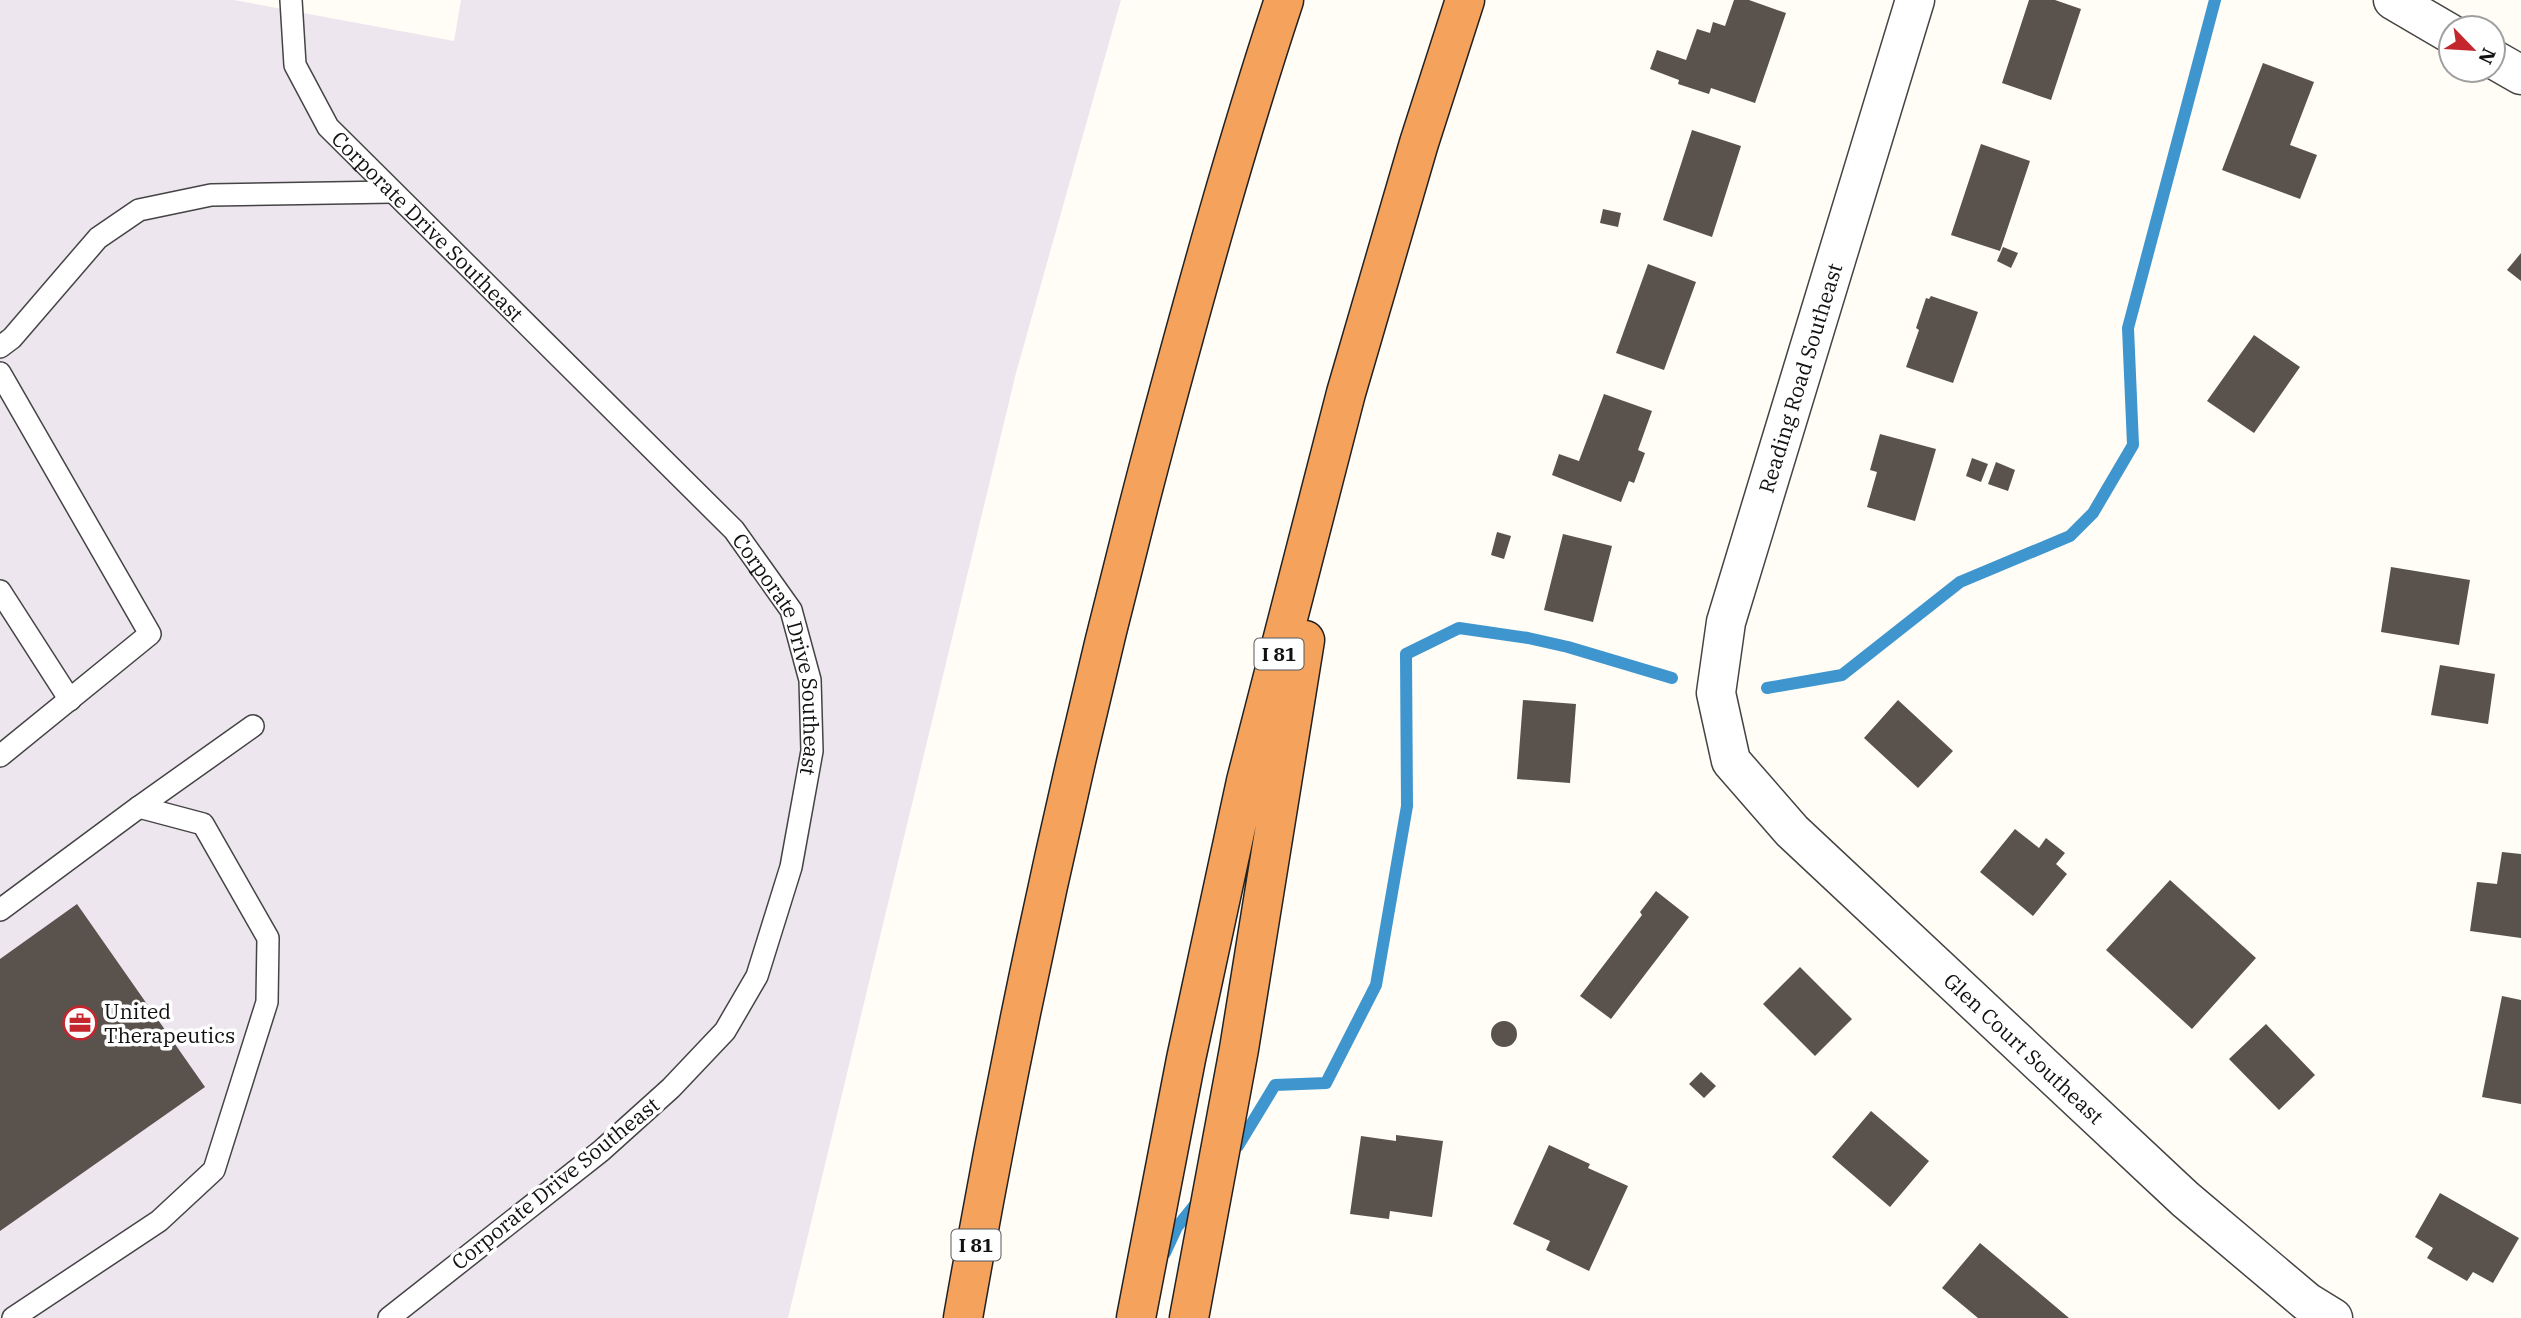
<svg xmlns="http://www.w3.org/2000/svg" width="2521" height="1318" viewBox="0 0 2521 1318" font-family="'IBM Plex Serif',serif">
  <rect width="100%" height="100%" fill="#fffdf5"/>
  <path fill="#eee6ef" d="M0 0H234L454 41 461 0H1121L1016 373 788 1318H0Z"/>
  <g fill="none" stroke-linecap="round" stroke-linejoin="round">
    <path stroke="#3f96cf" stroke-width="12" d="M1767 688 1842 675 1960 582 2070 536 2093 513 2133 445 2128 328 2215 0
      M1230 1149 1238 1146 1275 1085 1326 1083 1376 985 1407 806 1406 654 1459 628 1528 638 1568 647 1672 678
      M1165 1253 1177 1227 1198 1201"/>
  </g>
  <path fill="#5a524d" d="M1734 0H1749L1786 13 1755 103 1711 88 1709 94 1678 84 1679 80 1650 69 1657 50 1686 60 1697 29 1710 33 1713 22 1725 26Z
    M2029 0H2055L2081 9 2051 100 2002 83Z
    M2263 63 2314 82 2290 145 2317 155 2300 199 2222 170Z
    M1692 130 1741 146 1712 237 1663 220Z
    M1981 144 2030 161 2000 251 1951 235Z
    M1603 209 1621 213 1618 227 1600 223Z
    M2003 247 2018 253 2011 268 1997 261Z
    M2521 253V281L2507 270Z
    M1648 264 1696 282 1664 370 1616 353Z
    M1931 296 1978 312 1953 383 1906 367 1919 330 1916 328 1926 298 1929 299Z
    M2254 335 2300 367 2254 433 2207 401Z
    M1604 394 1652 411 1638 450 1645 453 1634 483 1629 481 1621 502 1552 475 1559 454 1579 461Z
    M1880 434 1936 449 1915 521 1867 507 1877 472 1870 470Z
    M1972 458 1988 464 1981 482 1966 476Z
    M1996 462 2015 470 2008 491 1988 484Z
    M1497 532 1511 536 1504 559 1491 555Z
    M1563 534 1612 546 1593 622 1544 610Z
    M2391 567 2470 580 2459 645 2381 632Z
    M2440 665 2495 674 2488 724 2431 715Z
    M1523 700 1576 704 1570 783 1517 779Z
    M1898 700 1953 751 1918 788 1864 738Z
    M2015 829 2039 848 2046 838 2065 853 2056 864 2067 874 2033 916 1980 872Z
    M2502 852 2521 854V938L2470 931 2477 882 2497 884Z
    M2170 880 2256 958 2192 1029 2106 950Z
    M1656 891 1689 917 1611 1019 1580 996 1642 915 1640 912Z
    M77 904 205 1087 0 1231V959Z
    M1800 967 1852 1019 1815 1056 1763 1004Z
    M2502 996 2521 1000V1104L2482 1097Z
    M1491 1034a13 13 0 1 1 26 0a13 13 0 1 1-26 0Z
    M2266 1024 2315 1075 2279 1110 2229 1059Z
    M1701 1072 1716 1086 1704 1098 1689 1084Z
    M1871 1111 1929 1161 1890 1207 1832 1157Z
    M1396 1135 1443 1141 1432 1217 1390 1211 1389 1219 1350 1214 1361 1136 1396 1141Z
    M1549 1145 1590 1164 1588 1168 1628 1186 1589 1271 1546 1250 1550 1241 1513 1224Z
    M2440 1193 2519 1238 2493 1283 2473 1272 2467 1281 2427 1258 2433 1248 2415 1237Z
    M1980 1243 2069 1318H1978L1942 1288Z"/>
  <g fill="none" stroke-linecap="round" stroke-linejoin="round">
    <defs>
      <g id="service">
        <path id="s1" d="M291 0 295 65 328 127 734 530 791 610 810 680 812 751 791 867 757 976 725 1031 671 1088 601 1151 389 1318"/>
        <path d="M0 347 12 338 98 238 139 210 211 195 392 192"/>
        <path d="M0 373 150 634 0 756"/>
        <path d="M0 591 70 700"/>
        <path d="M139 807 253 726"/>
        <path d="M0 910 139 807 203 824 268 938 267 1002 214 1170 159 1221 13 1318"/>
      </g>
      <g id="minor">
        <path id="s2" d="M1915 0 1726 622 1716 693 1731 761 1792 831 2185 1199 2307 1302 2333 1318"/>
        <path d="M2393 0 2451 34"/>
        <path d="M2493 59 2521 75"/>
      </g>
      <path id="motorway" d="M963 1318C1015 1020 1080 725 1158 432 1197 287 1237 142 1284 0
        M1136 1318 1186 1059 1246 781 1346 393 1419 143 1465 0
        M1189 1318 1239 1049 1305 640"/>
    </defs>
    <use href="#service" stroke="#444" stroke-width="24"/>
    <use href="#minor" stroke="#444" stroke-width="41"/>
    <use href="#motorway" stroke="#222" stroke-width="41"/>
    <use href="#service" stroke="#fff" stroke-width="21"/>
    <use href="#minor" stroke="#fff" stroke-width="38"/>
    <use href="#motorway" stroke="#f5a25d" stroke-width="38"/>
  </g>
  <defs>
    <symbol id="office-ring" viewBox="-11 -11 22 22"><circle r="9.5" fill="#fff" stroke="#c4262e" stroke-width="1.5"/><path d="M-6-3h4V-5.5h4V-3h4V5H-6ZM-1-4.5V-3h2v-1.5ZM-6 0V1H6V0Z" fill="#c4262e"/></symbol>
  </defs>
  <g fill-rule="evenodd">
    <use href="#office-ring" x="61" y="1004" width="38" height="38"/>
  </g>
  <g text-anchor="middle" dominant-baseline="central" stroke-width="7" stroke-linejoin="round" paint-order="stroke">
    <g fill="#fff" stroke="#585858" stroke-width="2">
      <rect x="1254.5" y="638.5" width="49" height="31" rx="5"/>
      <rect x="951.5" y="1229.5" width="49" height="31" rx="5"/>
    </g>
    <g font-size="19" font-weight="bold" fill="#111">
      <text x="1279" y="654">I 81</text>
      <text x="976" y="1245">I 81</text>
    </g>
    <g font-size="21" fill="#111" stroke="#fff">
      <text stroke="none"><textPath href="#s1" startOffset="276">Corporate Drive Southeast</textPath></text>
      <text transform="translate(1800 378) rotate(-73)">Reading Road Southeast</text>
      <text stroke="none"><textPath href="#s1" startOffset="844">Corporate Drive Southeast</textPath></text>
      <text stroke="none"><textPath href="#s2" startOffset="1202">Glen Court Southeast</textPath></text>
      <text transform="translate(555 1183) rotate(-39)">Corporate Drive Southeast</text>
    </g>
    <g font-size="21" fill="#111" stroke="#fff" text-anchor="start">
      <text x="104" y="1011">United<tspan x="104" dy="24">Therapeutics</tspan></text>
    </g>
  </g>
  <g transform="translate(2472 49) rotate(115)"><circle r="33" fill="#ffffff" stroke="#a0a0a0" stroke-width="2"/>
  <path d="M0-5L12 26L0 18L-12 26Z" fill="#c4262e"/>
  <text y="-10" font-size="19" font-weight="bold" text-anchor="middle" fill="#111111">N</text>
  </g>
</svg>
